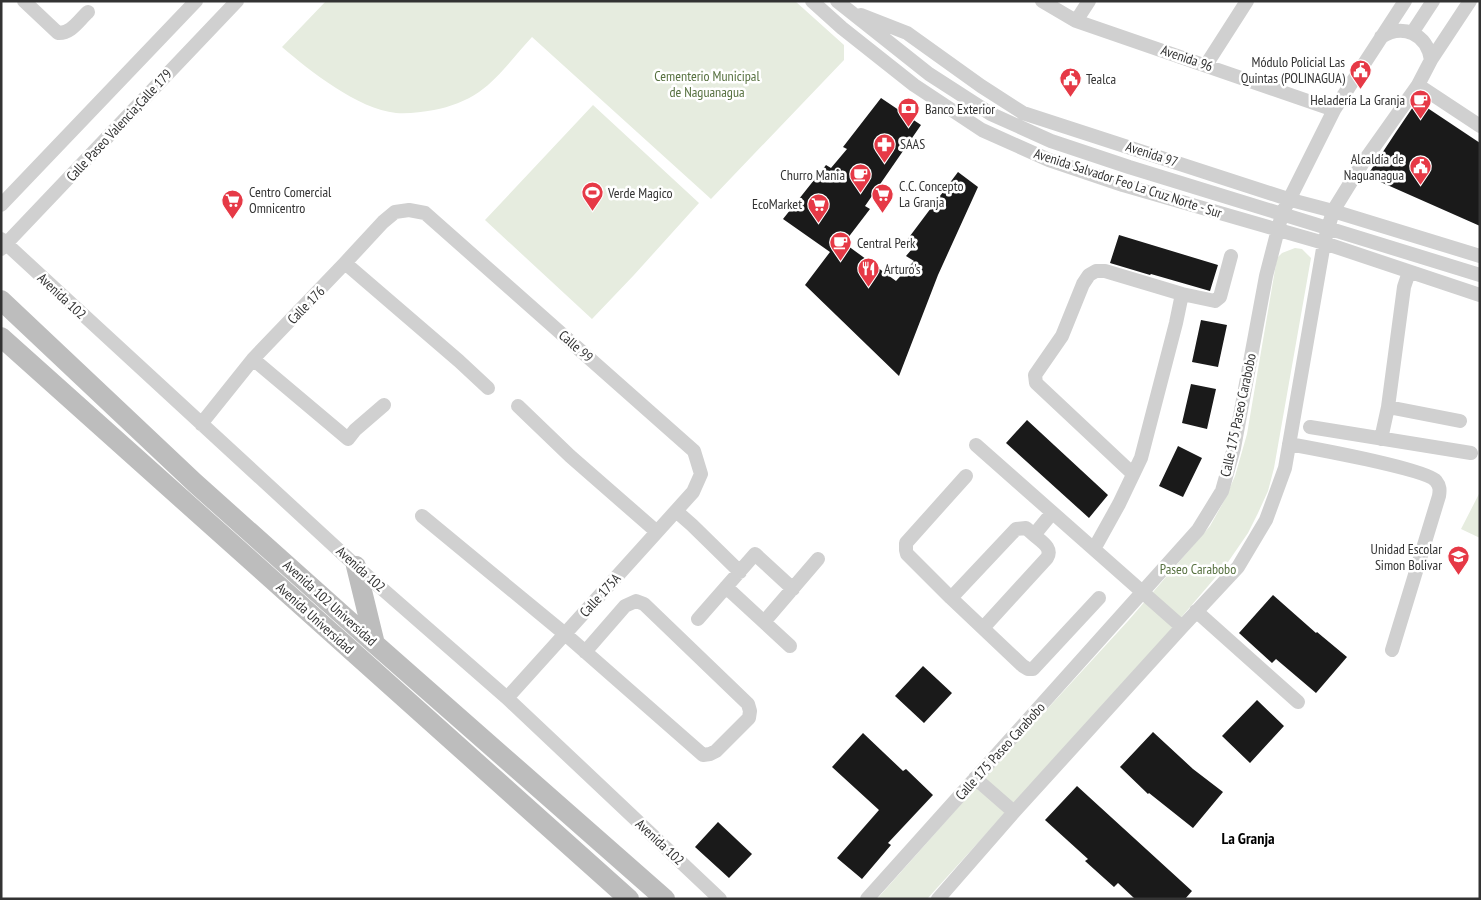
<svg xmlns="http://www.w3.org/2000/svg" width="1481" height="900" viewBox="0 0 1481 900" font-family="'PT Sans Narrow',sans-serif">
  <rect width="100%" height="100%" fill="#fff"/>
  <path fill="#e6ecdf" d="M326 1H795L844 45V60L711 199 532 37C515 55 500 77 479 92 466 101 450 107 434 110 421 112 409 114 396 113 358 109 310 71 282 47Z
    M593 105 699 203 634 275 592 319 485 220Z
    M1295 248 1302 249 1311 258 1274 468 1268 491 1258 513 1248 533 1226 565 1155 648 927 899H877L993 768 1128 621 1210 526 1224 501 1235 476 1247 434 1277 258 1282 253Z
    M1480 492V538L1461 529Z"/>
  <path fill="#1a1a1a" d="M881 98 921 125 865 206 870 209 844 243 896 281 914 261 906 256 912 249 904 244 958 172 978 187 938 275 899 376 805 285 830 252 783 219 826 165 831 168 847 149 843 147Z
    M1417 101 1480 143V226L1367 176 1396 132Z
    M1119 235 1218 265 1210 291 1151 274 1150 275 1110 263Z
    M1201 320 1227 325 1218 367 1192 362Z
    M1191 384 1216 389 1207 429 1182 423Z
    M1027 420 1108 495 1089 518 1006 443Z
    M1178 446 1202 458 1183 497 1159 486Z
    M1273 595 1316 633 1317 632 1347 657 1316 693 1276 659 1272 663 1239 633Z
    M923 666 952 693 924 723 895 696Z
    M1257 700 1284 726 1250 763 1222 736Z
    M1153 732 1193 769 1223 792 1193 828 1149 793 1148 794 1120 767Z
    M863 733 903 771 906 769 933 795 888 843 891 845 862 879 837 858 879 810 832 767Z
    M1077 786 1192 891 1185 899H1135L1118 883 1114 887 1085 861 1088 859 1045 820Z
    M718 822 752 854 729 878 695 847Z"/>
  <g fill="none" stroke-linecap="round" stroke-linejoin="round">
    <path stroke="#d0d0d0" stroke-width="14" d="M24 1 58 33C71 34 79 20 88 12
      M812 1 842 28 914 85 982 130 1049 160 1123 185 1324 243 1480 295
      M837 1 929 74 991 114 1051 141 1129 167 1480 275
      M1042 1 1076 21 1334 110
      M861 15 907 33 981 86 1023 113 1291 200 1333 211 1480 256
      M1076 21 1089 1
      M1412 33 1433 1
      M1381 37C1403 23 1427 34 1431 60
      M1206 65 1247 1
      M1418 85 1480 126
      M1 205 196 1
      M1 239 356 566 507 698 720 899
      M1 249 237 1
      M345 263 459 361 488 388
      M1409 272 1404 287 1388 407 1460 421
      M253 359 348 439 355 430 384 405
      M518 406 570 456 657 532
      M201 424 253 359 345 263 383 222 395 212 409 210 425 213 694 451 701 474 693 492 507 698
      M1310 427 1471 453
      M1381 439 1388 407
      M1289 444C1311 448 1426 469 1436 481 1440 486 1440 490 1439 496L1392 650
      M976 445 1182 627
      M1133 474 1036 383 1035 375 1062 336 1083 284 1089 275 1096 271H1105L1182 294 1215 301 1220 297 1231 256
      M966 476 906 543V550L907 554 951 598 1023 666 1028 669H1033L1099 598
      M676 511 692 525 740 572
      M422 516 565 634 703 755 710 754 716 751 749 718 750 711 748 704 644 604 636 601 625 606 585 652
      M1094 549 1119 504 1141 458 1176 323 1182 294
      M726 587 790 646
      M951 598 1016 529 1026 528 1034 535 1052 513
      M1196 611 1298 702
      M698 619 755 554 793 589
      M764 622 818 559
      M983 628 1047 558C1053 548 1042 542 1034 535
      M975 778 1014 812
      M867 899 1198 530 1222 491 1234 448 1266 276 1282 214 1334 110 1405 1
      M938 899 1014 812 1182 627 1238 567 1266 520 1285 468 1324 243 1333 211 1362 164 1418 85 1431 60 1470 1"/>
    <path stroke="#bdbdbd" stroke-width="20" d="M1 300 195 483 375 644 665 899
      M1 337 629 899
      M356 566 375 644"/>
  </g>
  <defs>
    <symbol id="civic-pin" viewBox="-11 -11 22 30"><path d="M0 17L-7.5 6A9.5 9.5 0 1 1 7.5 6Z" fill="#e63946" stroke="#fff"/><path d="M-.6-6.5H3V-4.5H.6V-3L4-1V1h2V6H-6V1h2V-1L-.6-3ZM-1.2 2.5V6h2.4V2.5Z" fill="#fff"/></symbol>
    <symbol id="cafe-pin" viewBox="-11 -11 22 30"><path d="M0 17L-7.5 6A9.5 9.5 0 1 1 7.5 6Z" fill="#e63946" stroke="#fff"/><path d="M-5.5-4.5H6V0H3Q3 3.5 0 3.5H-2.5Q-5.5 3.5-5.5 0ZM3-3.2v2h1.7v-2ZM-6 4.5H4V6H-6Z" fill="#fff"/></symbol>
    <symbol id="bank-pin" viewBox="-11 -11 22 30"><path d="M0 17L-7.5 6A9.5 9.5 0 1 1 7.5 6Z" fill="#e63946" stroke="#fff"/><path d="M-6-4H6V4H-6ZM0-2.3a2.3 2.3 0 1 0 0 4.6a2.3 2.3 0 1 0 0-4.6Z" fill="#fff"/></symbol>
    <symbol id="pharmacy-pin" viewBox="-11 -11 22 30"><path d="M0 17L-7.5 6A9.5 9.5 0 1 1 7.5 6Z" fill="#e63946" stroke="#fff"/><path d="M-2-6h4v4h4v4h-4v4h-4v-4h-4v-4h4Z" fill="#fff"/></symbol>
    <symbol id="stadium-pin" viewBox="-11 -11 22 30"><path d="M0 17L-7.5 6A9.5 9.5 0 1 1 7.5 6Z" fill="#e63946" stroke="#fff"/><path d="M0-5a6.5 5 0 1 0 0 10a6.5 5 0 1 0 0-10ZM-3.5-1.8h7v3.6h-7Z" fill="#fff"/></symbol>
    <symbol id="supermarket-pin" viewBox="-11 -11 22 30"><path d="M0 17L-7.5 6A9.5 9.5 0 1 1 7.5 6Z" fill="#e63946" stroke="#fff"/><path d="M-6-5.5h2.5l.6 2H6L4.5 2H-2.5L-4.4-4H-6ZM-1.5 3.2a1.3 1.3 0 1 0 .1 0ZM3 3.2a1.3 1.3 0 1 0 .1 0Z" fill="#fff"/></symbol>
    <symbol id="restaurant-pin" viewBox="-11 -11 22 30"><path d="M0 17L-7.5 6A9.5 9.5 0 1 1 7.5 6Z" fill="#e63946" stroke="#fff"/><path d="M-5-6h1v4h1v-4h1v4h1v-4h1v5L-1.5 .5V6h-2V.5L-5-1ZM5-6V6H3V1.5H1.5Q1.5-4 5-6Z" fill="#fff"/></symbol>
    <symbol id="school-pin" viewBox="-11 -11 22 30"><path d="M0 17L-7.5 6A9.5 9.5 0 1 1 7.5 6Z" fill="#e63946" stroke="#fff"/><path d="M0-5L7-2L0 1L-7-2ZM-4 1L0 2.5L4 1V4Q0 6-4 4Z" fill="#fff"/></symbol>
  </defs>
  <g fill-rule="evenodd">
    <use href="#civic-pin" x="1348" y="58" width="25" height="34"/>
    <use href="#civic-pin" x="1058" y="66" width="25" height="34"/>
    <use href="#cafe-pin" x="1408" y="88" width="25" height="34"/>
    <use href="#bank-pin" x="896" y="96" width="25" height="34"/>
    <use href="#pharmacy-pin" x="872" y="132" width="25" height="34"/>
    <use href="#civic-pin" x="1408" y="154" width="25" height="34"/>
    <use href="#cafe-pin" x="848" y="162" width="25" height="34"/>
    <use href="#stadium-pin" x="580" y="180" width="25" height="34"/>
    <use href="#supermarket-pin" x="870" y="182" width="25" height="34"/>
    <use href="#supermarket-pin" x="220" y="188" width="25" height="34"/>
    <use href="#supermarket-pin" x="806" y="192" width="25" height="34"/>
    <use href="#cafe-pin" x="828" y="230" width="25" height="34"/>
    <use href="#restaurant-pin" x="856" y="256" width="25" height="34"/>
    <use href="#school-pin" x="1446" y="544" width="25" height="34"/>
  </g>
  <g text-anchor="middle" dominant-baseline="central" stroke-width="5" stroke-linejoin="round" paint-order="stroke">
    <g font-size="14" fill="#333" stroke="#fff">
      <text transform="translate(1187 58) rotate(19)">Avenida 96</text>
      <text transform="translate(119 125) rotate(-47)">Calle Paseo Valencia;Calle 179</text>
      <text transform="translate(1152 154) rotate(18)">Avenida 97</text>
      <text transform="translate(1128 183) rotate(18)">Avenida Salvador Feo La Cruz Norte - Sur</text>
      <text transform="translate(62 296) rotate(43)">Avenida 102</text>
      <text transform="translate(306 305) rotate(-46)">Calle 176</text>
      <text transform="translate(576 346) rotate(41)">Calle 99</text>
      <text transform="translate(1238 415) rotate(-78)">Calle 175 Paseo Carabobo</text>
      <text transform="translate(361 569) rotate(42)">Avenida 102</text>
      <text transform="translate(600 595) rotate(-48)">Calle 175A</text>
      <text transform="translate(330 603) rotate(42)">Avenida 102 Universidad</text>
      <text transform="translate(315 618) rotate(42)">Avenida Universidad</text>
      <text transform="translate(1000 751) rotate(-48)">Calle 175 Paseo Carabobo</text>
      <text transform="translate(660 842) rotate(43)">Avenida 102</text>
    </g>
    <g font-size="14" fill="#333" stroke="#fff" text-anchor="start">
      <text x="1345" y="62" text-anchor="end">Módulo Policial Las<tspan x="1345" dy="16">Quintas (POLINAGUA)</tspan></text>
      <text x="1086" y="79">Tealca</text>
      <text x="1405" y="100" text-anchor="end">Heladería La Granja</text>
      <text x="925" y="109">Banco Exterior</text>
      <text x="900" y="144">SAAS</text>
      <text x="1404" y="159" text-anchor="end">Alcaldía de<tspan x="1404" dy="16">Naguanagua</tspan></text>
      <text x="845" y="175" text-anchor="end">Churro Mania</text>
      <text x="899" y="186">C.C. Concepto<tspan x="899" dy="16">La Granja</tspan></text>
      <text x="249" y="192">Centro Comercial<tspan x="249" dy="16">Omnicentro</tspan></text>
      <text x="608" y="193">Verde Magico</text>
      <text x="802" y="204" text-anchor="end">EcoMarket</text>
      <text x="857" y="243">Central Perk</text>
      <text x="884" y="269">Arturo's</text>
      <text x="1442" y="549" text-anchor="end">Unidad Escolar<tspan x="1442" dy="16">Simon Bolivar</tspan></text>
    </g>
    <g font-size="14" fill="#56703f" stroke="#fff">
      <text x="707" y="76">Cementerio Municipal<tspan x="707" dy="16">de Naguanagua</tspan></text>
      <text x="1198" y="569">Paseo Carabobo</text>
    </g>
    <g font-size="16" font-weight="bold" fill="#000" stroke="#fff">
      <text x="1248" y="838">La Granja</text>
    </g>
  </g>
  <rect width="1481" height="900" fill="none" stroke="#333333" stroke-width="5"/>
</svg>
